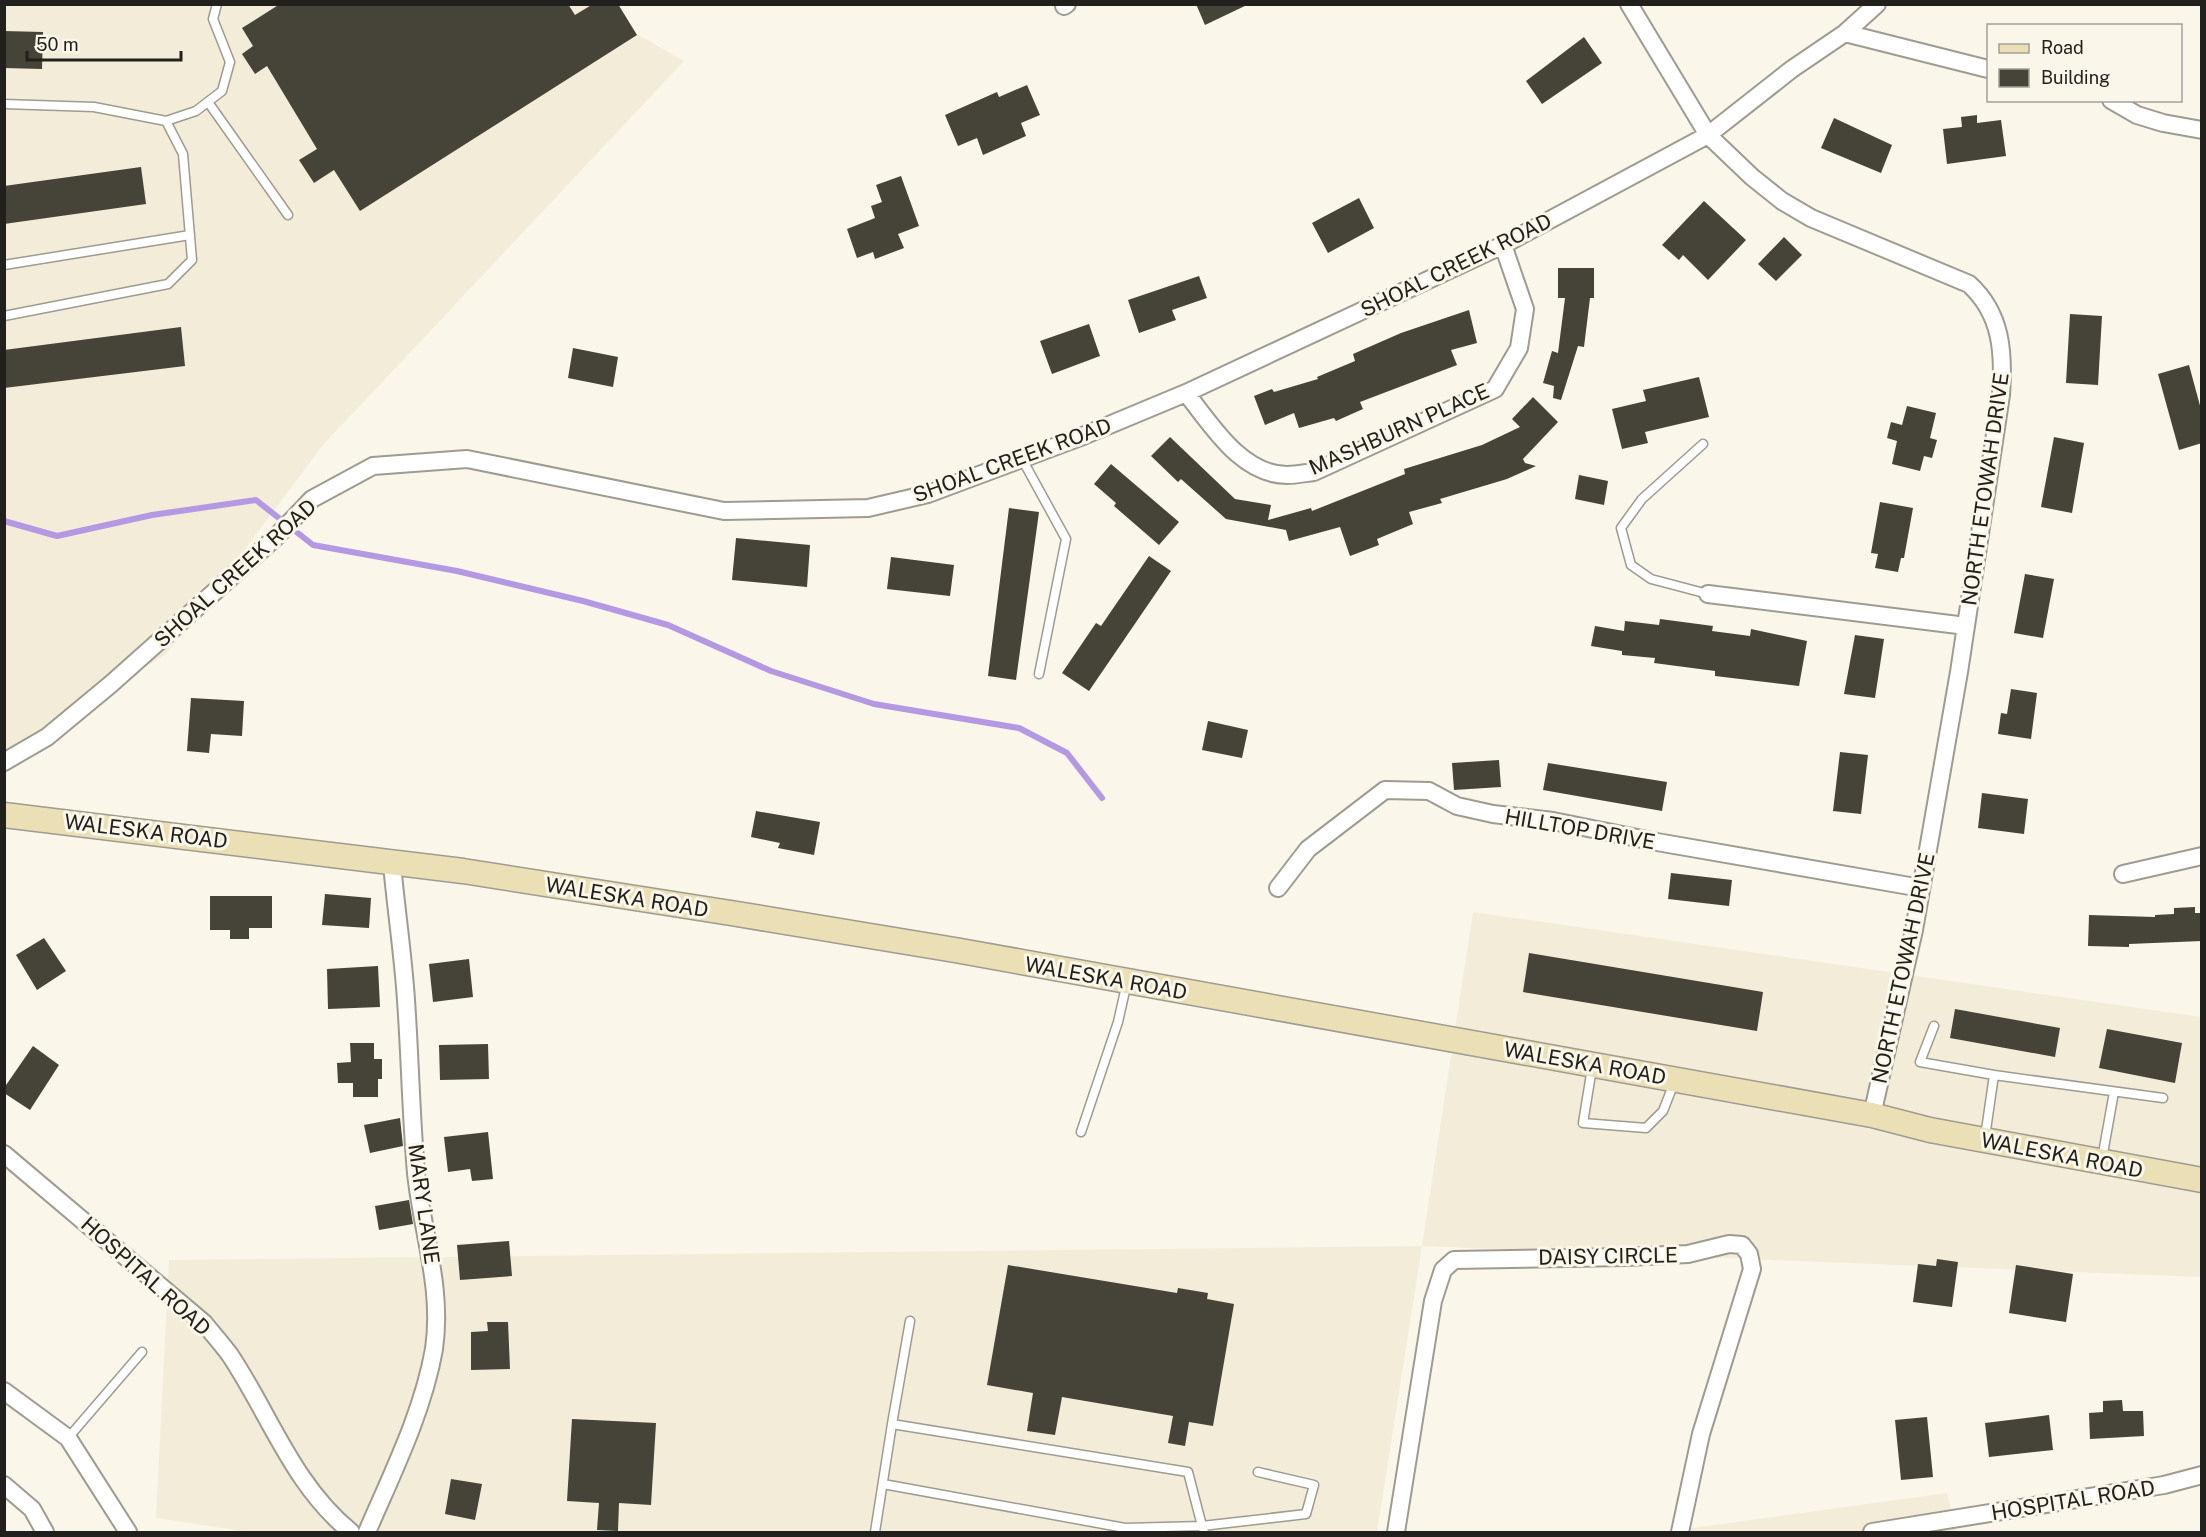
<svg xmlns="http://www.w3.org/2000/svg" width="2206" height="1537" viewBox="0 0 2206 1537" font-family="'Public Sans',sans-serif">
  <rect width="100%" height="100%" fill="#faf6ea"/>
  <path fill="#f3ecd8" d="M5 5H586L684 61 323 445 166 654 5 756Z
    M1473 912 2201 1017V1277L1422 1246 1377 1532H249L156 1518 169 1260 1422 1246Z
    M1947 1493 1957 1532H1664Z"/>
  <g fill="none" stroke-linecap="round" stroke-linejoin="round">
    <path stroke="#b598e2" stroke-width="6" d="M4 521 57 536 152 515 256 500 313 545 457 571 583 601 668 625 771 671 874 704 1019 728 1067 753 1102 798"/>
  </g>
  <path fill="#464339" d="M280 4H568L575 15 593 4H618L637 35 360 211 334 170 314 183 299 160 317 149 267 66 255 74 242 54 253 46 242 28Z
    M1196 4H1249L1205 25Z
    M4 31 43 32 42 69 4 68Z
    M1584 37 1602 63 1542 104 1526 81Z
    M1027 85 1040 115 1021 123 1026 136 983 155 977 138 958 146 945 115 997 92 999 97Z
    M1977 115V123L2001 120 2006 156 1947 164 1943 129 1962 127 1961 117Z
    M1834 118 1892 145 1881 173 1821 148Z
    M141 167 146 204 4 224V186Z
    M901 176 919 226 898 234 904 248 875 259 873 252 857 258 847 229 875 218 871 206 882 202 876 185Z
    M1359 198 1374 228 1328 253 1312 223Z
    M1704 201 1746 240 1708 280 1683 255 1679 260 1662 245Z
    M1784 237 1802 255 1776 281 1758 264Z
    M1558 268H1594V298H1590L1584 347 1578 346 1561 400 1553 398 1554 386 1543 383 1552 351 1558 353 1565 298H1558Z
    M1199 276 1207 298 1172 310 1176 320 1139 333 1128 300Z
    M1469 310 1477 343 1451 350 1457 365 1360 402 1363 409 1336 421 1334 418 1299 428 1294 413 1265 425 1254 396 1272 389 1274 392 1318 379 1317 377 1355 361 1353 354 1401 333Z
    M2070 314 2102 316 2098 385 2066 383Z
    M1089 324 1100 356 1052 374 1040 341Z
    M181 327 185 366 4 388V350Z
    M573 348 618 357 613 387 568 378Z
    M2189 365 2202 413V443L2179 450 2158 374Z
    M1699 377 1709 417 1645 432 1648 443 1622 449 1612 409 1646 401 1643 390Z
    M1533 397 1558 422 1523 459 1525 463 1536 466 1507 479 1440 499 1442 503 1409 512 1413 524 1377 539 1379 545 1350 556 1340 527 1289 541 1286 530 1226 519 1181 479 1178 482 1151 456 1170 437 1235 499 1271 505 1268 520 1311 508 1312 511 1405 474 1404 469 1482 445 1520 427 1512 419Z
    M1907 406 1936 413 1930 438 1937 440 1932 458 1924 456 1920 471 1892 464 1897 441 1887 438 1891 422 1902 425Z
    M2054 437 2084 443 2072 513 2041 507Z
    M1111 464 1179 522 1159 545 1114 506 1116 503 1094 484Z
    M1579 475 1608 481 1604 505 1575 499Z
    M1880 502 1913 508 1904 558H1901L1898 572 1875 568 1878 554 1871 553Z
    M1009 508 1039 512 1016 680 988 676Z
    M736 538 810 545 807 587 732 580Z
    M1149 556 1171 571 1089 691 1062 673 1096 623 1101 626Z
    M891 557 954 565 950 596 887 589Z
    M2025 574 2054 579 2043 638 2014 633Z
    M1660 619 1713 626 1712 631 1750 636 1751 629 1807 641 1799 686 1715 676V671L1654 663 1655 658 1622 655V651L1591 646 1595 626 1624 631 1625 621 1659 625Z
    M1855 635 1884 639 1875 698 1844 694Z
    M2011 689 2037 693 2031 739 1998 734 2001 713 2007 714Z
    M191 698 244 701 242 736 211 734 209 753 187 751Z
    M1208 721 1248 730 1242 758 1202 750Z
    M1840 752 1868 755 1861 814 1833 811Z
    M1499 760 1501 787 1454 790 1452 763Z
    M1548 763 1667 782 1662 811 1543 790Z
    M1982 793 2028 799 2024 834 1978 828Z
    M756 811 820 822 814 855 778 848 780 843 751 837Z
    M1671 873 1732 880 1729 906 1668 899Z
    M325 894 371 898 369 928 322 925Z
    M210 896H272V928H249V939H230V930H210Z
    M2195 907V913H2202V941L2129 944V947L2088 946 2089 915 2155 917V915L2174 914V908Z
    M44 938 66 971 37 990 16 955Z
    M1529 953 1763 992 1757 1031 1523 992Z
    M469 959 473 997 433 1002 429 964Z
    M378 966 380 1007 328 1009 327 969Z
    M1955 1009 2060 1028 2055 1057 1950 1038Z
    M2107 1029 2182 1043 2175 1083 2099 1068Z
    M350 1043H374V1059H382V1079H378V1097H353V1083H338L337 1063 351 1062Z
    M488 1044 489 1079 440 1080 439 1045Z
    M33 1046 59 1065 30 1110 4 1093V1088Z
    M400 1118 403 1146 370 1153 364 1125Z
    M488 1132 493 1179 472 1181 470 1169 448 1172 444 1137Z
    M409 1200 413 1224 379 1230 375 1206Z
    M509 1241 512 1276 460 1280 457 1245Z
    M1937 1259 1958 1262 1952 1307 1913 1302 1918 1264 1936 1266Z
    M1008 1265 1177 1293 1178 1288 1208 1293 1207 1299 1234 1304 1213 1426 1189 1422 1185 1446 1168 1443 1173 1416 1062 1397 1055 1435 1027 1431 1033 1393 987 1385Z
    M2016 1265 2073 1274 2066 1322 2009 1313Z
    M487 1322H508L510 1369 471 1370V1332L488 1331Z
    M2122 1400 2123 1411H2143L2144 1436 2090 1439 2089 1413 2103 1412V1401Z
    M2049 1415 2053 1450 1989 1457 1985 1423Z
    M1927 1417 1933 1477 1901 1480 1895 1420Z
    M572 1419 656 1423 651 1505 619 1503 618 1531 597 1530 599 1503 567 1501Z
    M451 1479 482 1484 475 1520 445 1514Z"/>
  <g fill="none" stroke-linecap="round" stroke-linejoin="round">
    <defs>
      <path id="lane" d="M208 102 288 215
        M4 104 94 107 166 121 196 111 222 91 230 62 213 19 217 4
        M4 265 190 235
        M4 316 168 284 192 260 183 154 166 121
        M1703 444 1642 499 1621 528 1631 565 1651 579 1708 594
        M1022 459 1066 539 1039 674
        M1934 1026 1920 1062 1994 1075
        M1592 1068 1583 1123 1646 1128 1663 1111 1674 1083
        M1081 1132 1118 1022 1127 982
        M1985 1137 1994 1075 2163 1098
        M2102 1159 2114 1092
        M892 1424 910 1321
        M68 1438 142 1352
        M875 1532 892 1424 1188 1472 1202 1526 1125 1528 883 1484
        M1204 1532 1202 1526 1306 1514 1314 1485 1258 1472"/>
      <path id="street" d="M1629 4 1708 135 1752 177 1782 201 1811 218 1969 284C2002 314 2004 353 2001 395L1959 672 1914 930 1872 1115
        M1064 6 1067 4
        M1845 33 1988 69
        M2111 100 2137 115 2163 123 2202 130
        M1186 393C1211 424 1241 475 1287 475 1296 475 1305 473 1314 472L1495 389 1519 348 1525 309 1503 245
        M1708 594 1966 626
        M4 762 47 737 111 684 276 537 312 499 373 466 467 459 724 511 868 508 928 494 1078 438 1186 393 1503 245 1708 135 1792 69 1845 33 1877 4
        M2123 874 2202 856
        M1278 888 1308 849 1385 790 1429 791 1457 806 1493 814 1553 821 1657 842 1921 888
        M4 1154 204 1323C212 1333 222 1344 230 1355 270 1415 293 1485 351 1532
        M4 1391 68 1438 128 1532
        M4 1485 32 1509 45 1532
        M367 1532C392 1474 423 1412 434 1349 443 1288 422 1232 416 1173 411 1115 410 1057 406 1000 403 954 396 909 392 864
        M1396 1532 1433 1301 1443 1270 1454 1260 1625 1257 1688 1254 1729 1244 1742 1245 1749 1254 1752 1269 1701 1434 1680 1532
        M1872 1532 2164 1485 2202 1475"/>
      <path id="secondary" d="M4 815 463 871 731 913 955 950 1872 1115 1930 1130 2202 1180"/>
    </defs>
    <use href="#lane" stroke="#9f9b90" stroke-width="11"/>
    <use href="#street" stroke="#9f9b90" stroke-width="20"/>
    <use href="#secondary" stroke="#9f9b90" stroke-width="27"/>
    <use href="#lane" stroke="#fff" stroke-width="8"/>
    <use href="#street" stroke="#fff" stroke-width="16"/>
    <use href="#secondary" stroke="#ebdfb5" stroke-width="24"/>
  </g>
  <g text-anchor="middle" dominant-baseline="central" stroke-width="6" stroke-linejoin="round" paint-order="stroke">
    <g font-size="21" fill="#22201c" stroke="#faf6ea">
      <text transform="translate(1456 265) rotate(-26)">SHOAL CREEK ROAD</text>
      <text transform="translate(1399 429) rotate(-24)">MASHBURN PLACE</text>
      <text transform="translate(1012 460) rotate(-20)">SHOAL CREEK ROAD</text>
      <text transform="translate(1985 489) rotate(-82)">NORTH ETOWAH DRIVE</text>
      <text transform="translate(235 573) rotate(-42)">SHOAL CREEK ROAD</text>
      <text transform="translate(1580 829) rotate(10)">HILLTOP DRIVE</text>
      <text transform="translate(146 831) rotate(7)">WALESKA ROAD</text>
      <text transform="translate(627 897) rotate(9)">WALESKA ROAD</text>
      <text transform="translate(1903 968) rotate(-78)">NORTH ETOWAH DRIVE</text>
      <text transform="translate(1106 978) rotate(10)">WALESKA ROAD</text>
      <text transform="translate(1585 1063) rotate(10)">WALESKA ROAD</text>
      <text transform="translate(2062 1155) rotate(11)">WALESKA ROAD</text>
      <text transform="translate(424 1204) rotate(82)">MARY LANE</text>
      <text transform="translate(1608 1256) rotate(-1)">DAISY CIRCLE</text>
      <text transform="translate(146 1276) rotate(42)">HOSPITAL ROAD</text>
      <text transform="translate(2073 1500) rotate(-9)">HOSPITAL ROAD</text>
    </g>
  </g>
  <rect width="2206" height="1537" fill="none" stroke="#22201c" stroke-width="12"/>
  <rect x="1987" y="24" width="195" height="78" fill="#faf6ea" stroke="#a4a098" stroke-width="1.5"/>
  <rect x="1999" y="44" width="30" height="9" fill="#ebdfb5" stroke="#a4a098" stroke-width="1.5"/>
  <text x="2041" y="54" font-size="18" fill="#22201c">Road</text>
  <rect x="1999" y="69" width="30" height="18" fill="#464339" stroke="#a4a098" stroke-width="1.5"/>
  <text x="2041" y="84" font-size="18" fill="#22201c">Building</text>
  <path d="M27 51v9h154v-9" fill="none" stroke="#22201c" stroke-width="3"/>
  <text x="36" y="51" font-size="18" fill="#22201c" stroke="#faf6ea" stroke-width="4.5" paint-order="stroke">50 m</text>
</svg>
